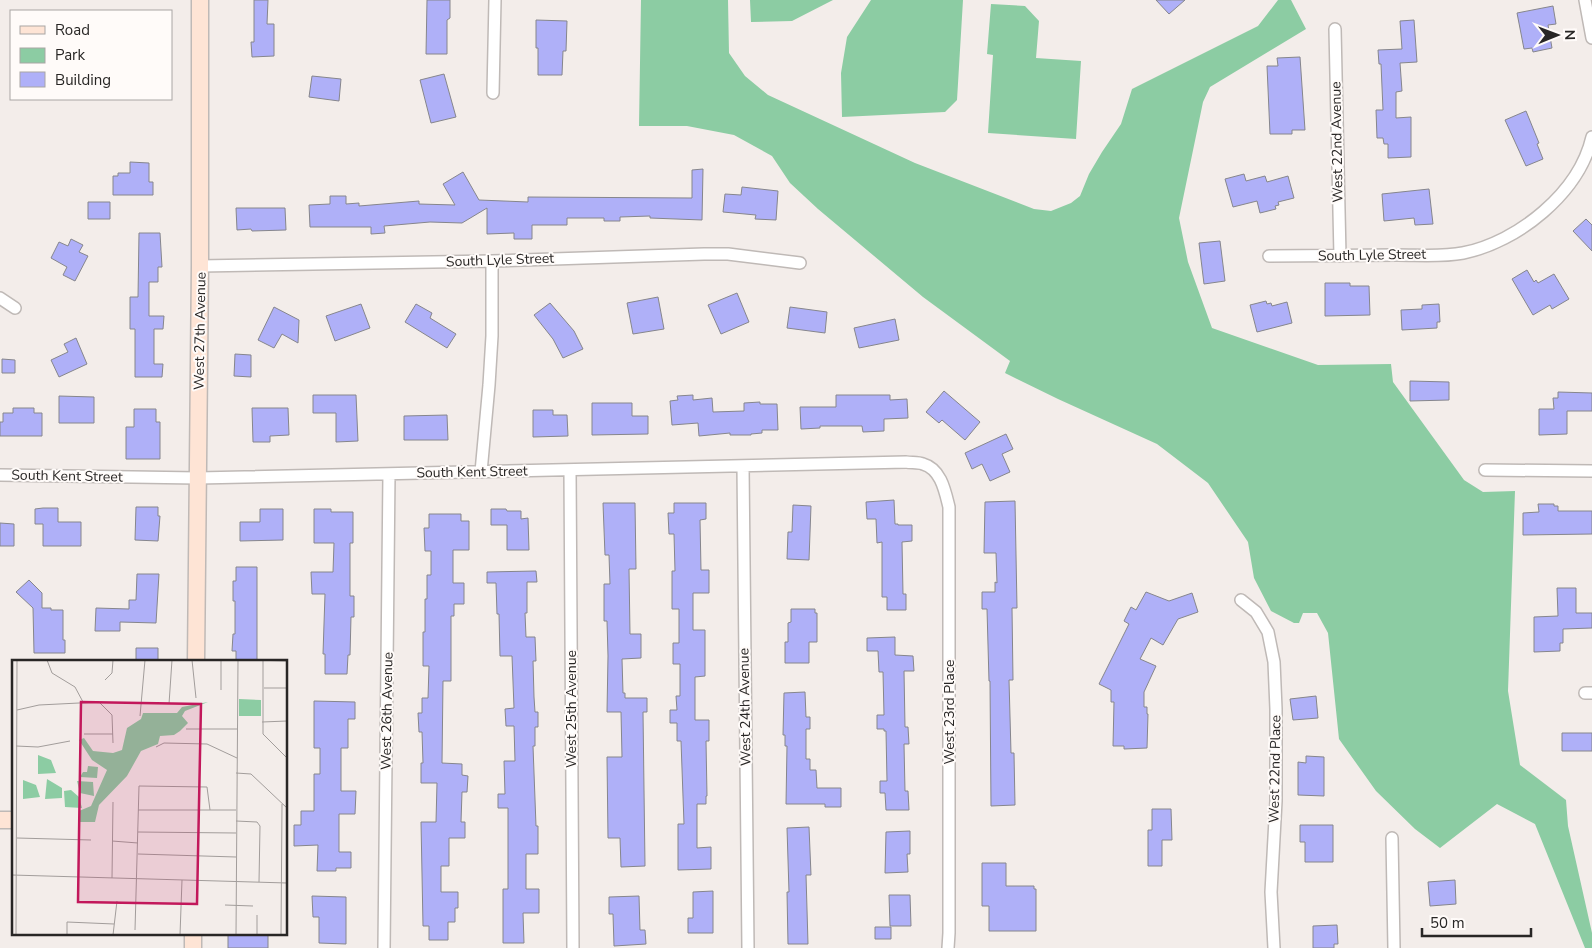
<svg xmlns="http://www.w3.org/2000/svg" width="1592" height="948" viewBox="0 0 1592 948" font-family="'Nunito Sans',sans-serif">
  <rect width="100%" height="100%" fill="#f3edea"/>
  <path fill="#8ccca3" d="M641 0H728L729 53 745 76 768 95 915 163 1034 209 1051 211 1071 203 1080 196 1089 174 1102 152 1121 124 1132 89 1258 26 1278 0H1291L1306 29 1210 87 1203 102 1179 218 1188 262 1212 328 1318 365 1391 364 1393 382 1464 480 1483 492 1515 491 1508 691 1520 765 1566 800 1568 826 1592 933V948H1585L1535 824 1497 804 1440 848 1415 829 1376 791 1339 739 1328 633 1317 613H1303L1299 623H1294L1271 611 1254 578 1248 542 1208 483 1157 444 1058 399 1005 373 1010 361 923 297 818 209 790 183 772 156 734 135 687 126H639Z
    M750 0H833L792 21 751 22Z
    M871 0H963L957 100 945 112 842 117 841 73 847 37Z
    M991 4 1025 6 1039 21 1036 58 1081 61 1076 139 988 133 993 55 987 54Z"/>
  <path fill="#afb0f8" stroke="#86868c" d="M254 0H268L267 24H274V56L252 57 251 42H254Z
    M427 0H450V18L447 20V54H426Z
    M1156 0H1185L1169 14Z
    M1553 6 1556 24 1548 25 1552 48 1533 52 1532 48 1524 49 1517 13Z
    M536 20 567 21 566 51H563L562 75H538V48H536Z
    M1414 20 1417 62 1400 63 1402 91 1396 92V118L1411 117V157L1388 158V144H1384L1383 138H1377L1376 110H1383L1381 64H1379L1378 50 1402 49 1400 21Z
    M1300 57 1305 130H1292V134H1270L1267 66H1278L1277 58Z
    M444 74 456 117 431 123 420 80Z
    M312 76 341 79 339 101 309 97Z
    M1526 111 1539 143 1537 144 1543 159 1526 166 1505 120Z
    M130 162 149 163V182H153V195H113V176H118V173H130Z
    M703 169 702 220 650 218V216L620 217V221H604V218H567V225H532V239H514V233L487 234V208L462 223 430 222 384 226 385 233 371 234V227H310L309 205 330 204V196H346V204L359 203V206L419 201V204L455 205 443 184 463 172 479 200 528 202V197L692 198V170Z
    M1244 174 1246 181 1265 176 1267 182 1288 176 1294 198 1278 202 1279 205 1275 206 1276 209 1260 213 1257 201 1233 207 1225 179Z
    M742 187 778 191 776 220 755 219 756 215 723 212 725 194 741 195Z
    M1429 189 1433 224 1415 225 1414 218 1384 221 1382 194Z
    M88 202H110V219H88Z
    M236 208H285L286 230 252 231 251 229 237 230Z
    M1586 219 1592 225V251L1573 231Z
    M139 233H160L162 267H158V282H149V316H164L163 329H154V364H163L162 377H135V329H130V297H138Z
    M71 239 83 245 79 252 88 256 75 281 63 275 67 267 51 258 59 242 68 246Z
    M1220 241 1225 281 1204 284 1199 243Z
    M1527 270 1534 282 1536 280 1538 283 1554 274 1569 299 1552 309 1550 305 1533 315 1512 279Z
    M1325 283H1350V286H1369L1370 315 1325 316Z
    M737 293 749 322 721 334 708 305Z
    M658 297 664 329 633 334 627 303Z
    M1266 301 1267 304 1271 303 1272 306 1287 302 1292 323 1257 332 1250 305Z
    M550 303 574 331 583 349 563 358 553 339 534 315Z
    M361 304 370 328 335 341 326 316Z
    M416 304 432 313 430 318 456 334 447 348 405 322Z
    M1439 304 1440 322H1437V328L1402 330 1401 310 1422 309V305Z
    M274 307 299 320 298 343 282 334 274 348 258 340Z
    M790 307 827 312 825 333 787 328Z
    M895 319 899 340 859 348 854 328Z
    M76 338 87 364 59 377 51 360 68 352 64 344Z
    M235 354 251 355V377L234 376Z
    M2 359 15 360V373H2Z
    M1410 381 1449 382V400L1410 401Z
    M944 391 980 422 965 440 942 420 939 423 926 412Z
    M1558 392 1592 393V411H1567V434L1539 435V409H1554L1553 398H1558Z
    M313 395H356L358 441 336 442V413H313Z
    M693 395V400L712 398 713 412 744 411V403L760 402V404H777L778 430H762V433L751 434V435H730V433L699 436 698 423 672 425 670 401 678 400 677 396Z
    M836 395H890V400L907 399 908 418 884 419V431L863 432 862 426H820V428L801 429 800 407H836Z
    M59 396 94 397V423H59Z
    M592 403H632V416H648V434L592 435Z
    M13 408H34V413H42V436H0V422H3V413H13Z
    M252 408H288L289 435 270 436V442H253Z
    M134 409H156V422H160V459H126V427H134Z
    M533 410H553V415H567L568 436 533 437Z
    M447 415 448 440H404V416Z
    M1006 434 1013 449 1002 454 1010 472 990 481 982 464 972 469 965 453Z
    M894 500 895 524H898V525H912V541L902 542 903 594H906V610H887V597H882V542L877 543 876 519H867L866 502Z
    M1015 501 1017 608H1012L1013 680H1009L1011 753H1014L1015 805 991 806 990 681H989L987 609H982V592H995V582L997 583 996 553H984L985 502Z
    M603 503H635L636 569H629L630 634H641V658L622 659 623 693H625V698H647V712H643L645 866 621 867 620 838H608L607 757H622L621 712H607L608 656 607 621H604V584H610L609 555H605Z
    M674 503H706V519L700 520 701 570H709V593H693V630H705V676L695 677V720H709V741H706L707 796H706V804H697V848L711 847V869L678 870V824H684L681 741H677V723H670V710H677L676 696H680V664H673V643H679V609H672V571H675L674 534H669L668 513H674Z
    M1538 504H1554V506H1558V511H1592V534L1523 535V513L1539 512Z
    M793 505 811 506 809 560 787 559 788 532H792Z
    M136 507H158V516H160L158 541 135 540Z
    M43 508H58V522H81V546H43V524H35V509Z
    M260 509H283V540L240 541V522H260Z
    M314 509H331V512H353V543H350V596H354V617H351L350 655H348L347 674H325V654H323L325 594H312L311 572H333L334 543H314Z
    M491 509H506L507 511H521V519L528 518 529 550H507V525H491Z
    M429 514H461V521H469V550H453V583H464V604H454V616H451V681H443L442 763 462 764V775L468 776 467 792H462L461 822H465V838H449V866H441V892H458V908H455V922H448V940H429V926H423L421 822H436L437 783H421V763H423L422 732H419L418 713H422V698H428L429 666H423V632H425V599H427V575H431V551H425L424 528H429Z
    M0 523 14 524V546H0Z
    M236 567H257V662H236V651H232L233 634H235V601H233V581H236Z
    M536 571 537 582H527V613H525L526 637H535L536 661H533L534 697 535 712H538V727H535V746H533L536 826H538V854H526V889H539V913H523L524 943H503V889H508V808H498V794H505L504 761H515L514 726H506L505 709 514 708 512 656H500L499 614H497L496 583H487V572Z
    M137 574H159L156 623 120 622V631H95L96 608 129 609V600H136Z
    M29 580 42 593V608H51V610H63V640H65V653H34L33 608 16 592Z
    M1557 588H1576V613H1592V628L1563 629V643H1560V651L1534 652V617L1558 616Z
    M1146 592 1169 601 1192 593 1198 612 1178 619 1163 645 1151 638 1140 659 1156 666 1144 692V707H1147V714H1148L1147 748 1124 749V746H1113L1114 702H1111V690L1099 684 1129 624 1124 621 1131 607 1136 610Z
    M791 609H815V613H817V642H809V663H785V642H788V623L791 622Z
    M895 637V655L913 656 914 671H904L905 727H908L909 744H904L905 791H908L909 810H886L885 793H880V781H887L886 731H884V729H877V715H884L883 672H879L878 651H867V638Z
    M136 648H158V662H136Z
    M805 692 806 717H810V729H806V759H810V770H816L817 788H841V807H825V804H786L787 746H785V735H783L784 693Z
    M1316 696 1318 718 1293 720 1290 699Z
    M314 701 355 702V719H348V748H341V791H356L355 814H339V852H351V868H336V871H317L318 845 294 846V825H301V811H314V774H320V748H314Z
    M1562 733H1592V751H1562Z
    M1306 756 1324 757V796L1298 795V762L1306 763Z
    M1152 809H1171L1172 840H1162V866H1148V830H1152Z
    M1300 825H1333V862H1305V842H1300Z
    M809 827 811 875H806L808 944H788L787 892H789L787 828Z
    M910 831V854H907L908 872 885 873 886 832Z
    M982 863H1006V886H1034V889H1036V931H989V906H982Z
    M1455 880 1456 904 1430 906 1428 882Z
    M713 891V933H688V918H693V892Z
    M889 895H910L911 926H890Z
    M312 896 346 897V944L319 943V917H313Z
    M639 896 640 930H645L646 944 614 946 613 914H609V897Z
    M1337 925 1338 944H1334V948H1313V926Z
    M875 927H891V939H875Z
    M228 934H268V948H228Z"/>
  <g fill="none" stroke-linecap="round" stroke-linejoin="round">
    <defs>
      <path id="street" d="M1585 0 1592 38
        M1335 29 1340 256
        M493 93 495 0
        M1269 256C1312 256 1355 255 1398 255 1419 255 1442 257 1463 253 1518 242 1579 193 1592 137
        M200 266 492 261 704 254H728L800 263
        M0 298 15 308
        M743 466 748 948
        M570 470 573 948
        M1485 470 1592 471
        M481 472 489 385 492 336V261
        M0 475 198 478 906 462C911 463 918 462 923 464 941 469 945 491 949 507V933L948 948
        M1241 600 1256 612 1268 632 1274 662 1276 709V801L1271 892 1274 948
        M1585 693H1592
        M1392 838 1394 948
        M384 948 389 474"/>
      <path id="secondary" d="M196 662 200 266V0
        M0 820H14
        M193 948V934"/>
    </defs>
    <use href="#street" stroke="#bfb9b6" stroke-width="14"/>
    <use href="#secondary" stroke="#bfb9b6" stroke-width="19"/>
    <use href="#street" stroke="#fff" stroke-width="11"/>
    <use href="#secondary" stroke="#fee4d5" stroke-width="16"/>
  </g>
  <g text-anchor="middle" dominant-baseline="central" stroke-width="4" stroke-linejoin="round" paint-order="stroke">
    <g font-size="14" fill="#282625" stroke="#fffbf9">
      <text transform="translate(1337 142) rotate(-91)">West 22nd Avenue</text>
      <text transform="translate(1372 255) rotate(-1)">South Lyle Street</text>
      <text transform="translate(500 260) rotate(-2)">South Lyle Street</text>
      <text transform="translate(200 331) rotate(-89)">West 27th Avenue</text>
      <text transform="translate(472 472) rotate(-1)">South Kent Street</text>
      <text transform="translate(67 476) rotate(1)">South Kent Street</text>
      <text transform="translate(745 707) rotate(-91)">West 24th Avenue</text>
      <text transform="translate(571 709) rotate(-90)">West 25th Avenue</text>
      <text transform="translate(387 711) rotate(-89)">West 26th Avenue</text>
      <text transform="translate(949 712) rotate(-90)">West 23rd Place</text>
      <text transform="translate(1275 769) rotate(-89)">West 22nd Place</text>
    </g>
  </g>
  <g transform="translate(12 660)">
    <rect width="275" height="275" fill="#f3edea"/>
    <path d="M227 39 249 40V56H227ZM196 42 173 51 170 56 176 63 168 71 162 75 148 76 146 84 129 91 115 116 87 145 83 162H67V151L79 146 95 110 80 100 67 80 72 78 81 91 101 93 110 90 115 68 129 59 131 53H165L170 47ZM26 95 39 100 44 113 26 114ZM76 106 86 107 85 118 68 117 71 112H75ZM35 119 50 128V138L33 139ZM11 120 24 125 28 137 11 139ZM65 121 81 122 82 136 68 133ZM59 130 67 137 70 148 53 147 52 131Z" fill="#8ccca3"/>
    <path fill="none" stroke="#a29d9b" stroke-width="1" d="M35 0 40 13 63 27 71 42M180 0 184 38M242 0 275 1M251 0V74L275 98M93 20 100 13 101 0M252 28H275M209 30V0M157 44 160 0M5 50 27 45 87 42 100 55 101 83M128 56 133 0M250 62 275 61M174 69H225M72 74H101M4 86 26 87 58 81M144 87 152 83 195 84 225 98M224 113 239 114 275 148M126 150H224M224 161 245 162 248 166 247 222M126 172 224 173M5 178 79 180M100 181 126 183M126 194 224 197M0 215 275 223M100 218 101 142M213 245 241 246M123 270 127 126 195 127 198 150M4 275 5 0M55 275V262L102 264M101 275 105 241M168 275 170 220M224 275 226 0M245 275V255M269 275 270 144"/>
    <path fill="#c2185b" fill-opacity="0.15" stroke="#c2185b" stroke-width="2.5" d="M69 42 189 44 185 244 66 242Z"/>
    <rect width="275" height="275" fill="none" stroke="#282625" stroke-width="2.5"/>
  </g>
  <rect x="10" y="10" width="162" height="90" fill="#fffbf9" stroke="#a9a6a4"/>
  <rect x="20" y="26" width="25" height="8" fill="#fee4d5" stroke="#a9a6a4"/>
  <text x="55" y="35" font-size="15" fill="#282625">Road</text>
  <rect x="20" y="48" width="25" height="15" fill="#8ccca3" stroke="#a9a6a4"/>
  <text x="55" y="60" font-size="15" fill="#282625">Park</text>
  <rect x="20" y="72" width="25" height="15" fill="#afb0f8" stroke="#a9a6a4"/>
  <text x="55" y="85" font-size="15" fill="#282625">Building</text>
  <g transform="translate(1557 35) rotate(89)" stroke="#fffbf9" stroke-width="4" paint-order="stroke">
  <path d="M0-4L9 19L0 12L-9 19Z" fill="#282625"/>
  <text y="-8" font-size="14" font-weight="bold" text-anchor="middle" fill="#282625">N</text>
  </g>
  <path d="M1422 928v8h109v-8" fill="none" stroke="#282625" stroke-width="2.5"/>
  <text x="1430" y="928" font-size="15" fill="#282625" stroke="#fffbf9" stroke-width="4" paint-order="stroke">50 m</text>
</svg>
